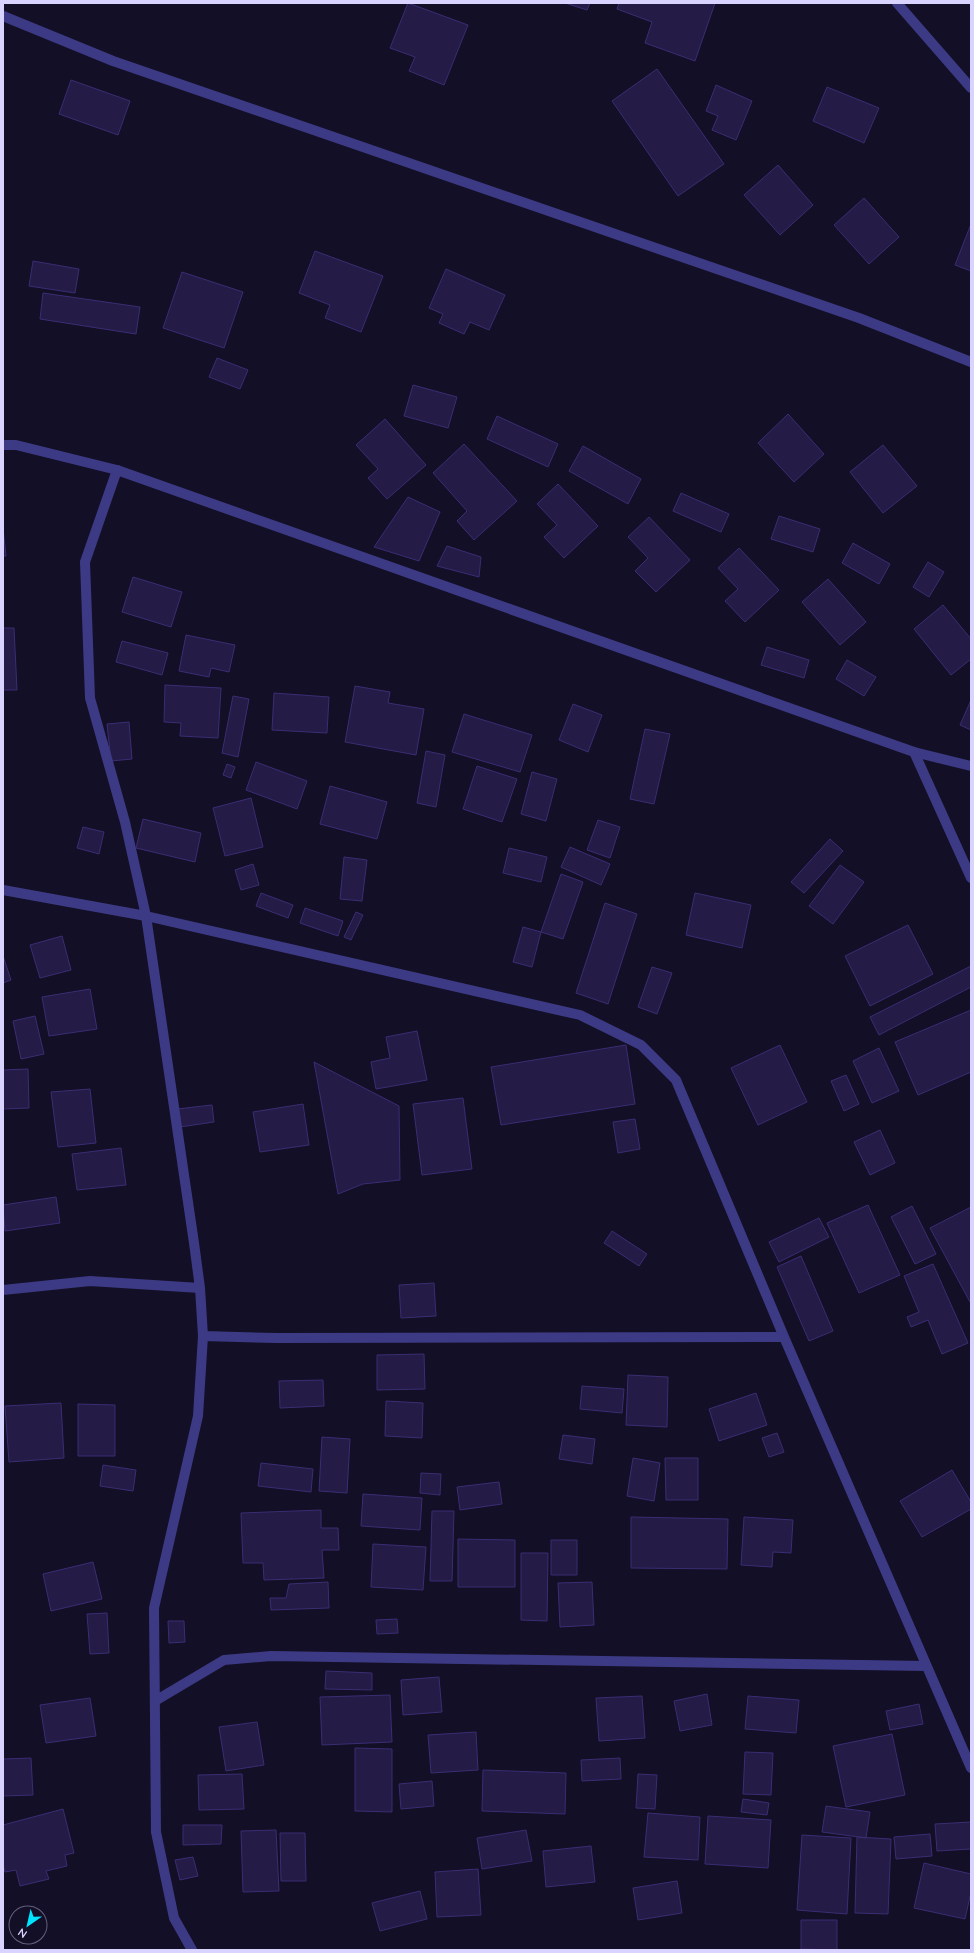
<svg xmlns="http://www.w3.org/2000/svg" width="974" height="1953" viewBox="0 0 974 1953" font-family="Quicksand,sans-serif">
  <rect width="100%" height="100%" fill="#130f26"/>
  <path fill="#241b47" stroke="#3b2d73" d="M408 3 468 25 444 85 409 71 415 57 390 48Z
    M565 3H590L587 10Z
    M619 3H715L695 61 645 43 652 22 617 9Z
    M657 69 724 164 678 196 612 101Z
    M71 80 130 101 118 135 59 114Z
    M716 85 752 101 736 140 712 130 718 116 706 111Z
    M827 87 879 108 864 143 813 121Z
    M778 165 813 205 780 235 744 195Z
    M864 198 899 237 869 264 834 225Z
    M971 224V271L955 265Z
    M315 251 383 276 361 332 325 318 330 305 299 293Z
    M33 261 79 269 75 293 29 286Z
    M446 269 505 295 489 330 470 322 464 334 439 323 443 314 429 308Z
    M182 272 243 292 224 348 163 328Z
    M43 293 140 307 136 334 40 319Z
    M217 358 248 370 240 389 209 377Z
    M413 385 457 397 448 428 404 416Z
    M788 414 824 454 794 482 758 443Z
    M497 416 558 444 548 467 487 439Z
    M385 419 426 465 387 499 368 478 378 469 356 445Z
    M464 444 517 501 474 540 457 521 467 511 433 473Z
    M883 445 917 486 883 513 850 472Z
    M583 446 641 479 628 504 569 471Z
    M558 484 598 526 564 558 544 537 557 525 537 504Z
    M681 493 729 514 721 532 673 511Z
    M408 497 440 512 419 561 374 547Z
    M779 516 820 529 813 552 771 539Z
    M649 517 690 560 656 592 635 571 648 558 628 537Z
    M3 528 6 556H3Z
    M853 543 890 564 879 584 842 563Z
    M447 546 481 557 479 577 437 566Z
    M739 548 779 590 745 622 725 601 738 589 718 568Z
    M928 562 944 572 929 597 913 587Z
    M133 577 182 592 171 627 122 612Z
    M828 579 866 622 840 645 802 602Z
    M943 605 971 639V659L951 675 914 629Z
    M3 628H14L17 690H3Z
    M186 635 235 645 229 672 211 668 209 677 179 671Z
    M122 641 168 653 162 675 116 662Z
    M767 647 809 660 804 678 761 665Z
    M847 660 876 677 864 696 836 679Z
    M165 685 221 688 218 738 180 736 181 723 164 722Z
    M355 686 390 692 388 703 424 709 416 755 345 742Z
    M274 693 329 697 327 733 272 730Z
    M233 696 249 699 238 757 222 753Z
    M971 700V730L960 725Z
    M573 704 602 715 588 752 559 740Z
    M464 714 532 735 520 772 452 752Z
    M129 722 132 759 111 761 107 724Z
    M645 729 670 734 654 804 630 799Z
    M426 751 445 755 436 807 417 803Z
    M256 762 307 781 297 809 246 790Z
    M227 764 235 767 231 778 223 775Z
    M477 766 517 779 502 822 463 809Z
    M532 772 557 779 546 821 521 814Z
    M330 786 387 802 377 839 320 824Z
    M251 798 263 847 225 856 213 808Z
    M143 819 201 833 195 862 136 848Z
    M598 820 620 827 610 858 587 850Z
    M83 827 104 832 99 854 77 848Z
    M830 839 843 851 804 893 791 882Z
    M570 847 610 864 601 885 561 867Z
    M509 848 547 857 541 882 503 873Z
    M344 857 367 860 362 901 340 899Z
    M253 864 259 885 241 890 235 870Z
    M840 865 864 882 833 924 809 906Z
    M561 874 583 882 563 939 541 932Z
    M261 893 293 905 288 918 256 906Z
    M695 893 751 905 742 948 686 935Z
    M605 903 637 914 608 1004 576 993Z
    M305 908 343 921 338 936 300 923Z
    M356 912 363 915 351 940 344 937Z
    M908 925 933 974 870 1006 845 956Z
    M523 927 541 932 532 967 513 962Z
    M62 936 71 970 40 978 30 945Z
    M3 956 11 980 3 983Z
    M971 966V987L879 1035 870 1017Z
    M652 967 672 973 657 1014 638 1007Z
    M90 989 97 1029 49 1036 42 997Z
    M971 1010V1072L918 1095 895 1042Z
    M35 1016 44 1054 21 1059 13 1021Z
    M417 1031 427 1080 376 1089 371 1062 390 1058 386 1037Z
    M626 1045 635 1104 501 1125 491 1067Z
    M780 1045 807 1102 758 1125 731 1068Z
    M879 1048 899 1091 872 1103 853 1061Z
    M314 1062 399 1106 400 1180 363 1184 338 1194Z
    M28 1069 29 1108 3 1109V1070Z
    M846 1075 859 1104 844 1111 831 1081Z
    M90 1089 96 1143 58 1147 51 1092Z
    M463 1098 472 1169 422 1175 413 1104Z
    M303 1104 309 1145 260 1152 253 1112Z
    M212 1105 214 1122 180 1127 177 1109Z
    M635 1119 640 1149 618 1153 613 1122Z
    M880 1130 895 1163 870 1175 854 1142Z
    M121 1148 126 1185 77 1190 72 1154Z
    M56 1197 60 1223 5 1231 3 1205Z
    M868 1205 900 1275 859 1293 827 1223Z
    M912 1206 936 1254 915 1264 891 1217Z
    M971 1207V1302H970L930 1228Z
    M819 1218 829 1237 779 1262 769 1242Z
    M612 1231 647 1254 639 1266 604 1243Z
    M801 1256 833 1331 809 1341 777 1267Z
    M933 1264 968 1343 942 1354 928 1320 911 1327 907 1317 919 1312 904 1276Z
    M434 1283 436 1316 401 1318 399 1285Z
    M424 1354 425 1389 377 1390V1355Z
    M628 1375 668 1377 667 1427 626 1425Z
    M323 1380 324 1406 280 1408 279 1381Z
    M582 1386 624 1389 622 1413 580 1409Z
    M756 1393 767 1425 719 1441 709 1409Z
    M386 1401 423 1403 422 1438 385 1436Z
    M61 1403 64 1458 9 1462 5 1406Z
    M78 1404 115 1405V1456H78Z
    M777 1433 784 1452 769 1457 762 1438Z
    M563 1435 595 1439 592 1464 559 1459Z
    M322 1437 350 1439 347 1493 319 1491Z
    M633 1458 660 1463 654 1501 627 1496Z
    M665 1458H698V1500H666Z
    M261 1463 313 1469 311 1492 258 1486Z
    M103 1465 136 1470 133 1491 100 1486Z
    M952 1470 971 1502V1509L922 1537 900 1501Z
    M421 1473 441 1474 440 1495 420 1493Z
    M499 1482 502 1504 460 1510 457 1487Z
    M363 1494 422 1498 420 1530 361 1526Z
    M321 1510V1528H338L339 1550H322L324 1578 264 1580 263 1563H243L241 1513Z
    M432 1511H454L452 1581H430Z
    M631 1517 728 1519 727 1569 631 1568Z
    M744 1517 793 1520 791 1553 773 1552 772 1567 741 1565Z
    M458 1539 515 1540V1587H458Z
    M551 1540H577V1575H551Z
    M373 1544 426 1547 423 1590 371 1587Z
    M521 1553H548L547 1621 521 1620Z
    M93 1562 102 1599 51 1611 43 1574Z
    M328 1582 329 1608 271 1610 270 1598H286L289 1584Z
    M592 1582 594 1625 560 1627 558 1583Z
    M107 1613 109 1653 90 1654 87 1614Z
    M397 1619 398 1633 377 1634 376 1620Z
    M168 1621H184L185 1642 169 1643Z
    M326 1671 372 1673V1690L325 1689Z
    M439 1677 442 1712 403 1715 401 1680Z
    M707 1694 712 1725 680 1731 674 1701Z
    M390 1695 392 1742 322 1745 320 1697Z
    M642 1696 645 1738 599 1741 596 1698Z
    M748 1696 799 1700 796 1733 745 1729Z
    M90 1698 96 1736 46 1743 40 1705Z
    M919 1704 923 1724 890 1730 886 1711Z
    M257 1722 264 1765 226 1771 219 1727Z
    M476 1732 478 1770 431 1773 428 1735Z
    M892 1734 905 1795 846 1807 833 1746Z
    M355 1748 392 1749V1812L355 1811Z
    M745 1752 773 1753 771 1795 743 1794Z
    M31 1758 33 1795 3 1796V1759Z
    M620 1758 621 1779 582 1781 581 1760Z
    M483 1770 566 1773 565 1814 482 1811Z
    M242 1774 244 1809 199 1810 198 1775Z
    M638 1774 657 1775 655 1809 636 1808Z
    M432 1781 434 1806 401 1809 399 1784Z
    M743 1799 769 1803 767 1815 741 1812Z
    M826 1806 870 1812 866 1838 822 1832Z
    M63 1809 74 1853 65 1855 67 1866 46 1871 49 1879 20 1886 16 1870 5 1872 3 1864V1825Z
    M648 1813 700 1817 698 1860 644 1857Z
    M708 1816 771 1820 768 1868 705 1864Z
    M971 1822V1849L937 1851 935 1824Z
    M183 1825H222L221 1844 183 1845Z
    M276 1830 279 1891 243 1892 241 1831Z
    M526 1830 532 1861 482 1869 477 1838Z
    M280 1833H305L306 1881H281Z
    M930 1834 932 1856 896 1859 894 1837Z
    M802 1835 851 1838 847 1914 797 1910Z
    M857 1837 891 1839 888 1914 855 1913Z
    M591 1846 595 1882 546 1887 543 1851Z
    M193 1857 198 1876 180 1880 175 1860Z
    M924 1863 971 1874V1892L965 1919 914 1908Z
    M478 1869 481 1915 437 1917 435 1872Z
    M677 1881 682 1913 638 1920 633 1888Z
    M420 1891 427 1919 380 1931 372 1903Z
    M801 1920H837V1950L801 1949Z"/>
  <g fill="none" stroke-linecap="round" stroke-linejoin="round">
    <path stroke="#3d3a85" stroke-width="10" d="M897 3 971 88
      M3 16 113 61 859 318 971 362
      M117 470 85 562 90 698 125 822 146 916 194 1243 200 1288 203 1336 198 1416 154 1608 156 1832 174 1918 192 1950
      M914 752 971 766
      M3 890 146 916 580 1015 641 1045 676 1080 784 1337 971 1768
      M3 1290 90 1281 200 1288
      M203 1336 277 1338 784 1337
      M155 1701 224 1660 271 1656 926 1666"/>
    <path stroke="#3d3a85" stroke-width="10" d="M3 445H16L117 470 914 752 971 878"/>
  </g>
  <rect width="974" height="1953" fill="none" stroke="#d9d4ff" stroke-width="8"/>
  <g transform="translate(28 1925) rotate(214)"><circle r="19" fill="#130f26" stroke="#625e7d"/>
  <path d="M0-3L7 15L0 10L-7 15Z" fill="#00e5ff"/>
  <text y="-6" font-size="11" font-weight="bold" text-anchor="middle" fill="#d9d4ff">N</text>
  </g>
</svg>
